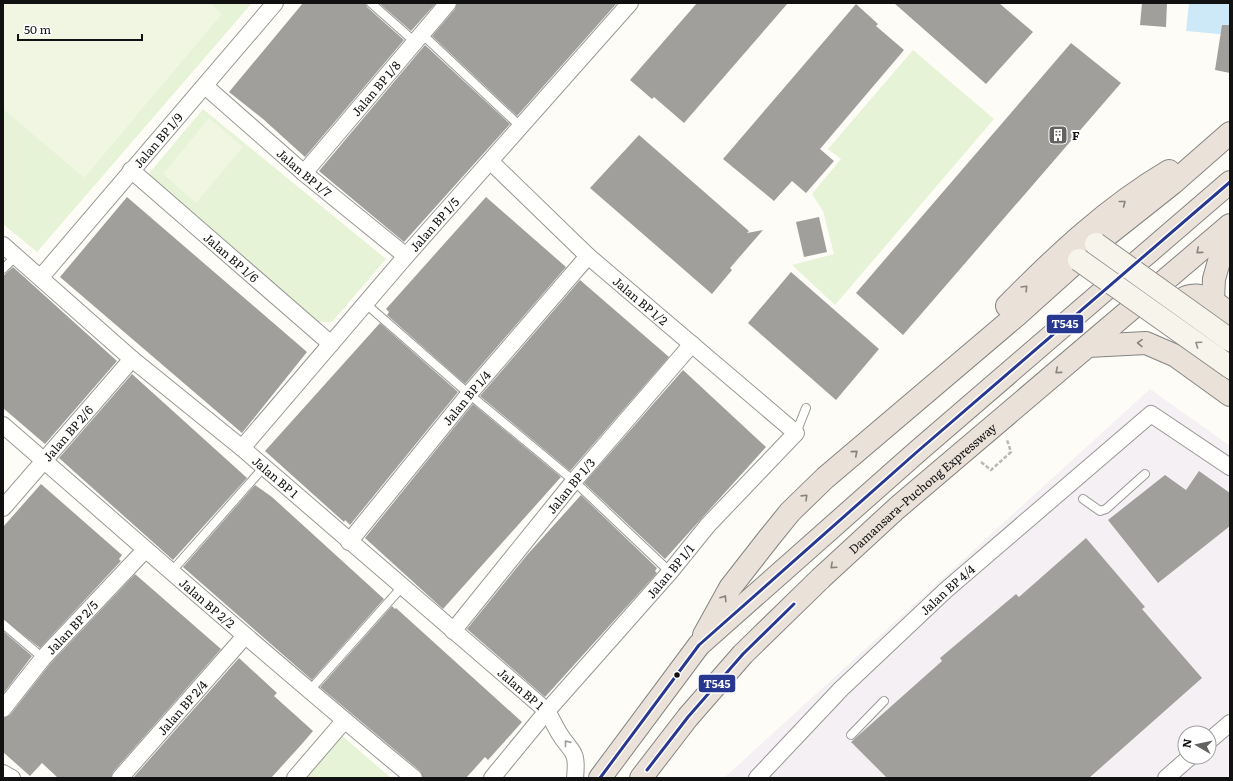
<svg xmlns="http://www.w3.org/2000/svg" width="1233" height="781" viewBox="0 0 1233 781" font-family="Literata,serif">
  <rect width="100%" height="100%" fill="#fdfcf7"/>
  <path fill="#f5f0f3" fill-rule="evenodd" d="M1150 389 1230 446V778H724ZM1185 733H1209V757H1185Z"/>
  <path fill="#e7f3d7" d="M3 3H252L37 252 3 224Z
    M913 50 994 119 835 305 792 265 834 254 823 211 812 194 841 159 828 149Z
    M203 109 386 259 332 322H312L146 177Z
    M339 733 391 778H301Z"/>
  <path fill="#f0f6e1" d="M3 3H210L222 14 84 178 3 109Z
    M209 118 243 147 196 203 163 174Z"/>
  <path fill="#cde8f7" d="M1189 3H1230V35L1186 31Z"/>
  <path fill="#a19f9c" d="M303 3H366L367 7 404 40 305 157 263 119 229 92Z
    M379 3H436L411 31Z
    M457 3H617L517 116 432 36 455 9Z
    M697 3H788L684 123 654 97 652 99 630 80Z
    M894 3H999L1033 32 986 84Z
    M1142 3H1167L1166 27 1140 25Z
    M856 4 878 24 876 26 904 50 820 149 834 161 806 193 792 181 774 201 723 159Z
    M1222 25H1230V73L1215 70Z
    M1071 43 1121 83 903 335 856 293Z
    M425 45 510 124 404 242 319 171Z
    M639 135 749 231 747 233 763 230 730 268 732 270 712 294 590 188Z
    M127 197 307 352 242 433 60 277Z
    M486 197 566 267 465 384 387 315 389 312 386 309Z
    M819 217 827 252 804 257 796 222Z
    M13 267 117 361 45 444 3 408V276Z
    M791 272 879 349 836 400 748 323Z
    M580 280 669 357 570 471 480 396Z
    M380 323 458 392 350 525 345 520 344 522 265 451Z
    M683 370 766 447 665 559 584 483Z
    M132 374 247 478 173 560 59 458Z
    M473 404 561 477 443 609 365 538Z
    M1199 471 1230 493V526L1158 583 1108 520 1165 475 1186 490Z
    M41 484 122 555 119 559 121 561 40 648 3 619V527Z
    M255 485 272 497 384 599 312 680 183 567Z
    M581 495 657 568 655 571 657 573 545 697 467 629 527 555Z
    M1086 538 1145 607 1142 609 1202 678 1089 778H887L851 742 942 661 940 658 1016 594 1019 597Z
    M135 574 221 649 113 772 111 778H58L42 763 30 776 3 752V718L10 715 50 664Z
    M392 606 395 609 396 608 522 722 488 760 485 757 466 778H423L420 771 320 687Z
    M3 631 32 656 3 694Z
    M239 658 277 693 274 696 313 731 301 745 271 778H133Z"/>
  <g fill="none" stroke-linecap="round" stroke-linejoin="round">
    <defs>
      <path id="service" d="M371 3 415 42
        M422 34 521 127
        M3 269 16 256
        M366 304 469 394 574 481 670 572
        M796 433 806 408
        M1083 499 1100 511 1106 509 1145 474
        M172 571 264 467
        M3 624 43 658
        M310 690 402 587
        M851 735 884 701"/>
      <g id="minor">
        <path id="s1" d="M205 86 304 173 406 256"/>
        <path id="s2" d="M491 162 588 256 796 433 708 525 670 572 547 711 492 778"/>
        <path id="s3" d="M131 170 331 344"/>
        <path id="s4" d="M304 173 448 3"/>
        <path id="s5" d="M3 245 132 359 242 448 547 711C551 718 555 726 559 733 572 754 578 749 575 778"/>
        <path id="s6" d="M41 277 275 3"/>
        <path id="s7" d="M3 425C139 543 274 663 414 778"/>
        <path id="s8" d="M242 448 406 256 630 3"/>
        <path id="s9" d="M3 508 132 359"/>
        <path id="s10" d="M349 542 469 394 588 256"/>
        <path id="s11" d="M453 631 574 481 692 344"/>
        <path id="s12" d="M3 709 43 658 145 550"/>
        <path d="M1209 741 1230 723"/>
        <path d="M3 773 12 778"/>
        <path id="s13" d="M120 778 245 636"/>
        <path d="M295 778 344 721"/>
        <path id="s14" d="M757 778 841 689 946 590 1151 414 1230 467"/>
        <path d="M1166 778 1190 757"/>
      </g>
      <g id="motorway">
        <path d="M1213 300 1214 279 1229 226"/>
        <path d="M1007 306C1056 256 1108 207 1169 171"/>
        <path d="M1166 316C1187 285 1205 293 1230 314"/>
        <path d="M1088 346 1146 343 1176 356 1230 395"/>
        <path d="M704 635 730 588 769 538 790 512 825 478 1017 315 1096 244 1173 183 1230 133"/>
        <path d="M600 778 699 645 918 451 1230 182"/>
        <path id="s15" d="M641 778 688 717 743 654 821 578 897 508 1230 225"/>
      </g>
    </defs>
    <use href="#service" stroke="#979795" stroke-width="10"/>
    <use href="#minor" stroke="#979795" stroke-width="18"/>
    <use href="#motorway" stroke="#858482" stroke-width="24"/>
    <path stroke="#b9b9b8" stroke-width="2.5" stroke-dasharray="4 2" stroke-linecap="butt" d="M981 462 991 470 1011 452 1007 440"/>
    <use href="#service" stroke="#fffffe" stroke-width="8"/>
    <use href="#minor" stroke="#fffffe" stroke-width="16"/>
    <use href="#motorway" stroke="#eae1d8" stroke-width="22"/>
    <defs>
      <path id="secondary-bridge" d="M1096 244 1230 340
        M1079 260 1230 367"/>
    </defs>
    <use href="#secondary-bridge" stroke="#8e8d8b" stroke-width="24" stroke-linecap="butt"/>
    <use href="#secondary-bridge" stroke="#f6f4eb" stroke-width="22"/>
    <defs>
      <path id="bus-1" d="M647 770 688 717 743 654 794 604
        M600 778 699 645 918 451 1230 182"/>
    </defs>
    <use href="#bus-1" stroke="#fff" stroke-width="6"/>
    <use href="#bus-1" stroke="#283890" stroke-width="3"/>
  </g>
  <defs><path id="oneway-chevron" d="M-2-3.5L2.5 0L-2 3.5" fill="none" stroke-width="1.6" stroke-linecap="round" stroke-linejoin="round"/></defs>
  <g stroke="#88837e">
    <use href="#oneway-chevron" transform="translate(1123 203) rotate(-38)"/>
    <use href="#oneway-chevron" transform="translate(1199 251) rotate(139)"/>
    <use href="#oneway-chevron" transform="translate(1025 288) rotate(-45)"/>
    <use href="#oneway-chevron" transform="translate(1140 343) rotate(-179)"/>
    <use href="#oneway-chevron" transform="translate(1058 371) rotate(140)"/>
    <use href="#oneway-chevron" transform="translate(855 453) rotate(-40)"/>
    <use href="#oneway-chevron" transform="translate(805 497) rotate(-44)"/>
    <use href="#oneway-chevron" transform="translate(833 566) rotate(138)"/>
    <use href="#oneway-chevron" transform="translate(724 598) rotate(-57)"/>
  </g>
  <use stroke="#8f8e89" href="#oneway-chevron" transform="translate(1198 344) rotate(-145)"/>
  <use stroke="#a0a09f" href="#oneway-chevron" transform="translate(567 743) rotate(-129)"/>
  <defs>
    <symbol id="building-square" viewBox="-11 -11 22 22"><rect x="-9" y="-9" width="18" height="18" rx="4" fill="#646362" stroke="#fff"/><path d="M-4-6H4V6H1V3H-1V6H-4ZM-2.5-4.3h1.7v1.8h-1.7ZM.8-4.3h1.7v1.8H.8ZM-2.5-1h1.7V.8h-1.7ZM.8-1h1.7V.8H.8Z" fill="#fff"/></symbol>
  </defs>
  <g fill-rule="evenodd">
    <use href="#building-square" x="1047" y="124" width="22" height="22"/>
  </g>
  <circle fill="#111" stroke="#fff" stroke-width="1.5" cx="677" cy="675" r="3.5"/>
  <g text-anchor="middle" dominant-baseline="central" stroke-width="4" stroke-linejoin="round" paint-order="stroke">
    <g font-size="12" fill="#111" stroke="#fff">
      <text stroke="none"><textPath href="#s4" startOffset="111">Jalan BP 1/8</textPath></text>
      <text stroke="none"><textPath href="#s6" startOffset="180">Jalan BP 1/9</textPath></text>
      <text stroke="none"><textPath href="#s1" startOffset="132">Jalan BP 1/7</textPath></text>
      <text stroke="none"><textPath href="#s8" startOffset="295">Jalan BP 1/5</textPath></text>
      <text stroke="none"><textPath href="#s3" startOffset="133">Jalan BP 1/6</textPath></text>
      <text stroke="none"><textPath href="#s2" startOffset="204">Jalan BP 1/2</textPath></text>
      <text stroke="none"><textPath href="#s10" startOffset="186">Jalan BP 1/4</textPath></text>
      <text stroke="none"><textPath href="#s9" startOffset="99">Jalan BP 2/6</textPath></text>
      <text stroke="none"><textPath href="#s5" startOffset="358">Jalan BP 1</textPath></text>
      <text stroke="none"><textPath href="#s11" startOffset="187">Jalan BP 1/3</textPath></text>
      <text stroke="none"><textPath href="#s15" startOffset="405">Damansara–Puchong Expressway</textPath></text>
      <text transform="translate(670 571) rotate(-50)">Jalan BP 1/1</text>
      <text stroke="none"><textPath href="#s14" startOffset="268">Jalan BP 4/4</textPath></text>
      <text stroke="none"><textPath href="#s7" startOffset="271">Jalan BP 2/2</textPath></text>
      <text stroke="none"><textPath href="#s12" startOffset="107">Jalan BP 2/5</textPath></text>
      <text stroke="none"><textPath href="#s5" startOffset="682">Jalan BP 1</textPath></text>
      <text stroke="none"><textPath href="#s13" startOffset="94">Jalan BP 2/4</textPath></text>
    </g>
    <g font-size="12" font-weight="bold" fill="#111" stroke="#fff" text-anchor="start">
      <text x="1072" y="135">F</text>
    </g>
  </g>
  <g stroke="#fff" stroke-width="1.5">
    <rect x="1046" y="314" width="38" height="20" rx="4" fill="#283890"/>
    <rect x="698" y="674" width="38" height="19" rx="4" fill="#283890"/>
  </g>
  <g font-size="11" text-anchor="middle" font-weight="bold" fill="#fff">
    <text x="1065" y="328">T545</text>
    <text x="717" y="688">T545</text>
  </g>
  <rect width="1233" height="781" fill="none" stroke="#111111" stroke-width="8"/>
  <g transform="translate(1197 745) rotate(279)"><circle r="19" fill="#ffffff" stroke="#a0a0a0"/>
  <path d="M0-3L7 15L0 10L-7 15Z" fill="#646362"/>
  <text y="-6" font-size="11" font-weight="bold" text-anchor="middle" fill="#111111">N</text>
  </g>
  <path d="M18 34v6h124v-6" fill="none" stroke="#111111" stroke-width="2"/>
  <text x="24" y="34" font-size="12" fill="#111111" stroke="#ffffff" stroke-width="3" paint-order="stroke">50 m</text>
</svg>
